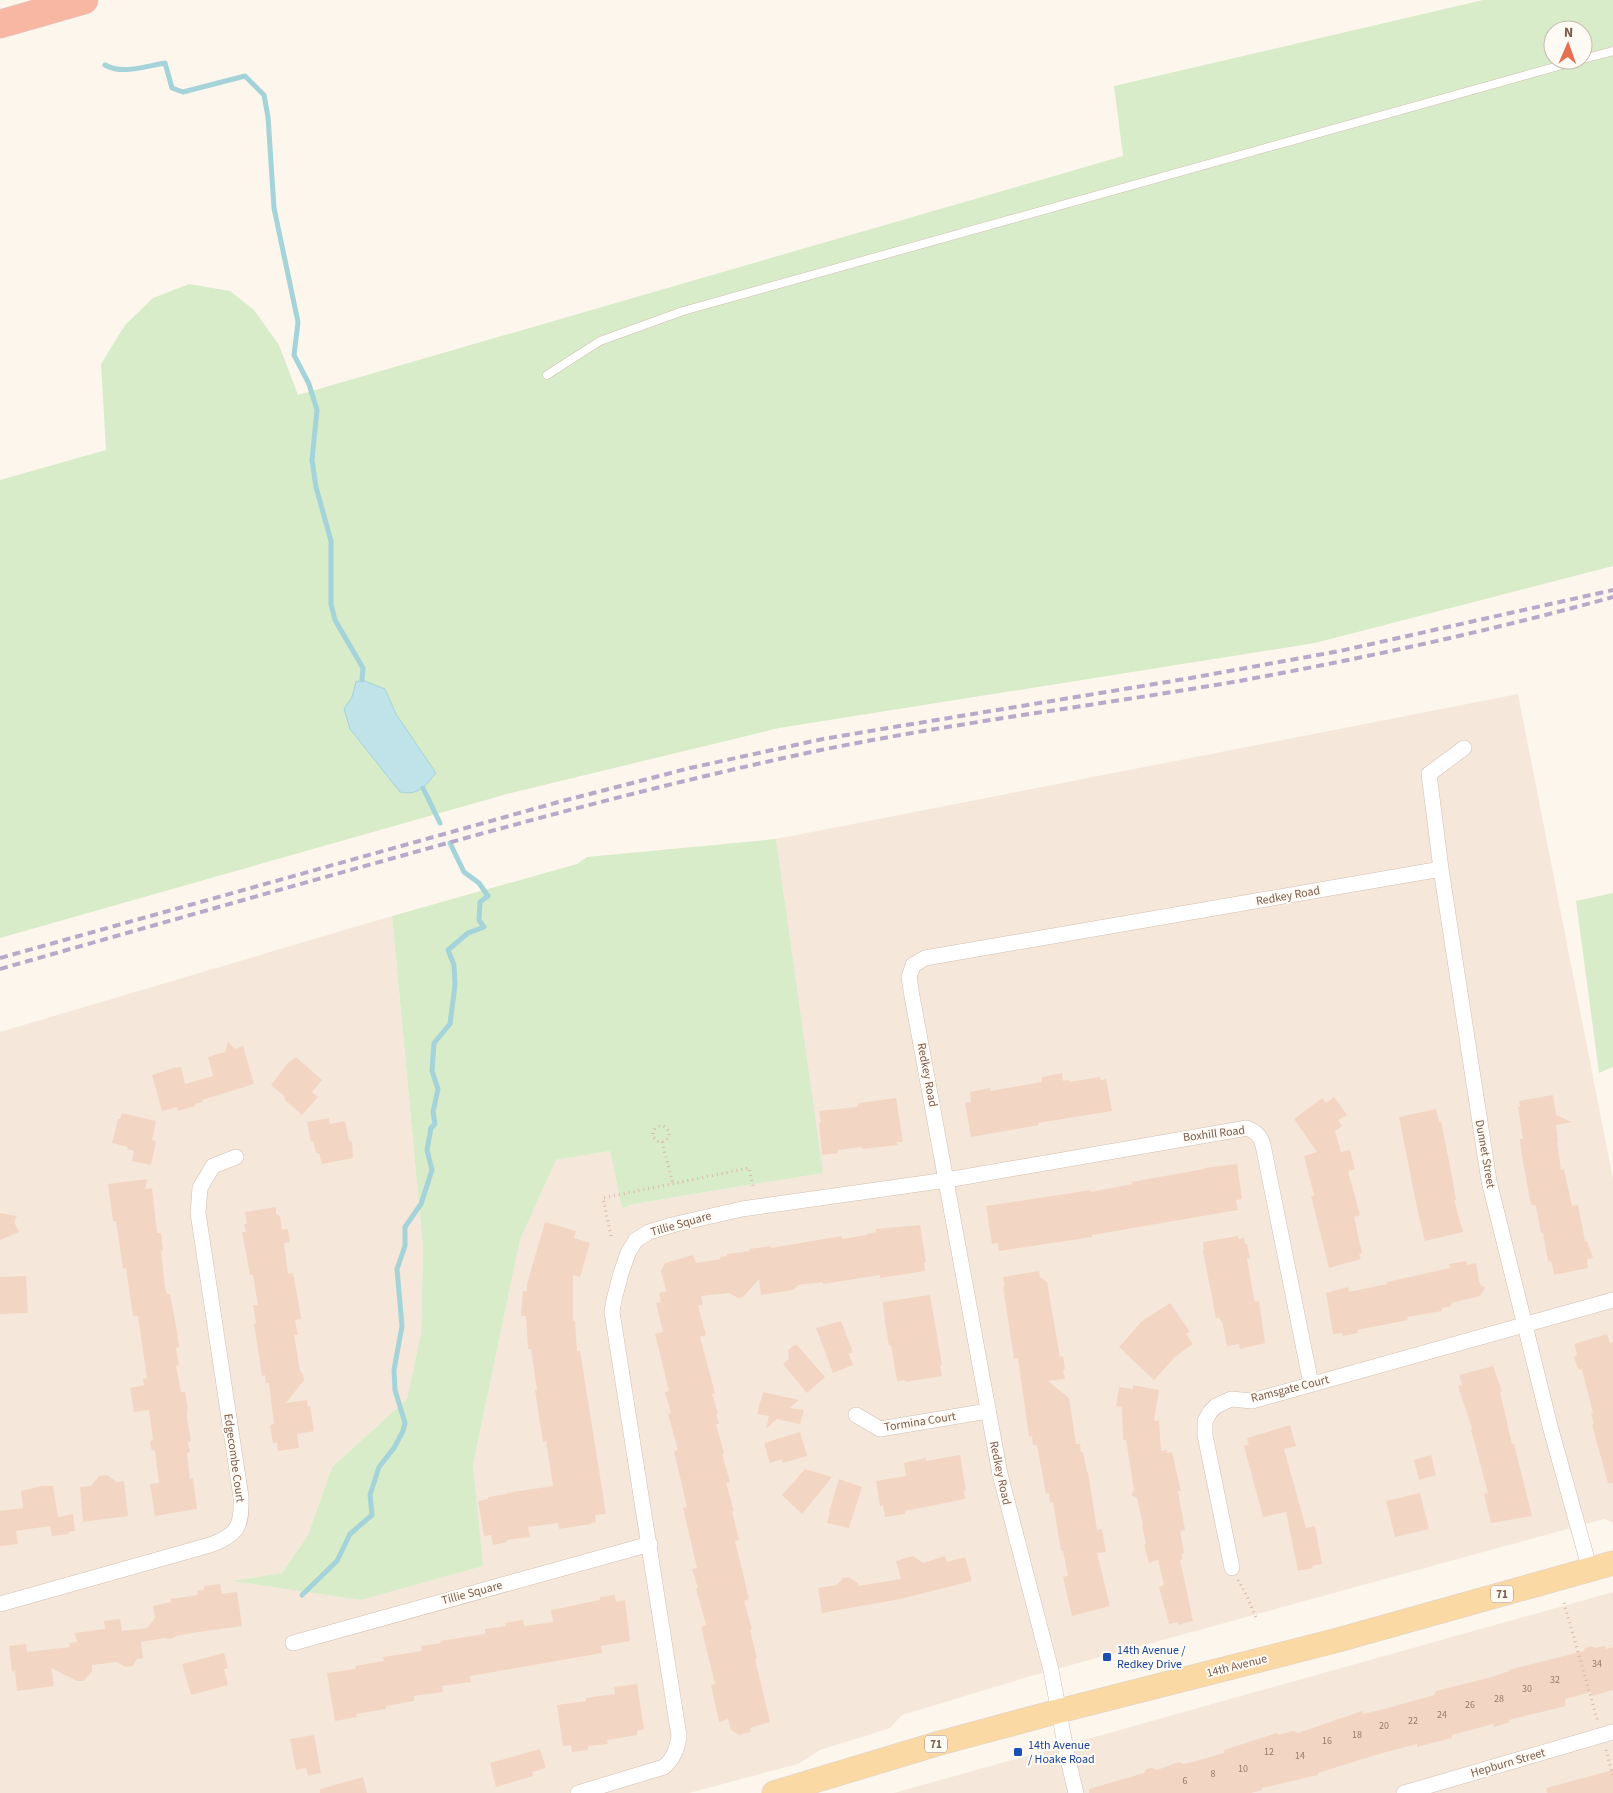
<svg xmlns="http://www.w3.org/2000/svg" width="1613" height="1793" viewBox="0 0 1613 1793" font-family="'Source Sans 3',sans-serif">
  <rect width="100%" height="100%" fill="#fdf6ec"/>
  <path fill="#f5e8da" d="M1518 694 1613 1179V1523L1604 1519 1031 1676 902 1715 890 1728 820 1750 798 1764 689 1793H0V1032L392 916 423 1248 421 1333 407 1399 332 1467 308 1535 282 1573 234 1581 361 1600 482 1566 473 1465 520 1240 556 1160 610 1151 622 1209 630 1205 681 1196 822 1173 776 839Z
    M1613 1592V1793H894Z"/>
  <path fill="#d8ecc9" fill-rule="evenodd" d="M1483 0H1613V566L1315 643 779 728 507 794 0 938V480L106 450 101 364 125 325 153 298 189 284 230 291 254 310 279 345 298 395 1123 156 1114 86ZM1553 30H1583V60H1553Z
    M776 839 823 1173 681 1196 630 1205 622 1209 610 1151 556 1160 520 1240 473 1465 483 1566 361 1600 232 1581 282 1573 308 1535 332 1467 407 1399 421 1333 423 1248 392 916 577 864 587 857Z
    M1613 893V1067L1599 1073 1576 901Z"/>
  <path fill="#bfe3e8" stroke="#a5d3da" d="M362 680 385 689 396 714 436 773C425 786 419 796 400 792L350 729 344 709 352 697 356 682Z"/>
  <g fill="none" stroke-linecap="round" stroke-linejoin="round">
    <path stroke="#a5d3da" stroke-width="5" d="M105 65C122 75 146 66 165 63L172 88 183 92 245 76 264 95 268 117 274 208 298 322 294 355 309 384 317 410 312 460 316 487 331 541V604L335 620 363 668 362 680
      M423 788 440 823
      M302 1595 337 1561 350 1534 372 1515 370 1495 379 1467 394 1448 403 1431 405 1423 395 1390 394 1370 402 1326 397 1269 405 1246V1227L421 1204 432 1170 427 1150 431 1128 435 1124 433 1112 438 1089 432 1071 434 1043 450 1024 455 985 454 965 448 950 468 933 484 927 479 920 480 902 488 896 479 883 464 872 450 843"/>
  </g>
  <path fill="#f3d5c3" d="M228 1042 235 1049 243 1046 254 1084 202 1100 203 1102 195 1104V1106L178 1111 177 1107 162 1111 152 1075 176 1067V1068L181 1067 185 1084 213 1076 208 1057 225 1052Z
    M296 1057 322 1080 312 1092 318 1097 302 1115 284 1099 285 1097 271 1085 287 1064Z
    M1062 1073 1063 1081 1069 1080V1082L1100 1077 1101 1080 1106 1079 1112 1111 1038 1123 1039 1125 971 1137 965 1103 971 1102 970 1092 990 1088V1091L1042 1082V1077Z
    M1553 1095 1556 1115 1572 1122 1556 1125 1558 1141 1557 1142 1561 1170 1564 1169 1572 1206 1578 1205 1585 1241H1587L1593 1258 1587 1259 1588 1268 1554 1275 1552 1264 1550 1261H1548L1543 1233H1541L1536 1206 1531 1205 1521 1150 1520 1139H1523L1518 1107H1520L1519 1101Z
    M1334 1097 1347 1115 1338 1120 1342 1126 1335 1131 1341 1152 1350 1150 1355 1169 1348 1171 1360 1215 1354 1217 1362 1253 1359 1254 1361 1259 1329 1268 1311 1196 1314 1195 1304 1156 1317 1152 1294 1119 1322 1098 1326 1103Z
    M896 1098 903 1142H897L898 1145 862 1149V1147L838 1150V1153L822 1155 819 1123H821L819 1111 857 1107 859 1103Z
    M1436 1109 1439 1122 1441 1121 1451 1171 1456 1200H1454L1463 1232 1425 1241 1418 1213 1399 1117Z
    M122 1113 156 1121 152 1140 156 1141 151 1165 132 1161 134 1151 127 1149 128 1147 112 1143 118 1119H120Z
    M329 1118 330 1124 345 1121 349 1140 352 1142 353 1158 322 1164 319 1153H316L313 1141 311 1142 307 1122Z
    M1237 1164 1242 1199 1236 1200 1238 1210 1092 1235V1237L999 1251 998 1243 992 1244 986 1206 1091 1190V1192L1132 1184 1131 1182 1204 1169V1168Z
    M147 1179 145 1189 152 1188 157 1233H161L163 1250H161L165 1287 167 1294H170L177 1331 179 1347 176 1348 179 1365 176 1366 181 1392H185L188 1409H187V1418L191 1441 188 1442 190 1452 187 1453 190 1479 193 1478 197 1509 155 1516 150 1484 159 1483 155 1451 151 1449 150 1442 153 1439 149 1410 134 1412 130 1388 144 1385 143 1379 147 1378 138 1316H133L126 1268 123 1269 116 1221H113L108 1184Z
    M276 1207V1214L280 1216 282 1230 288 1229 290 1242 284 1243 288 1274 293 1273 299 1306 301 1319 295 1320 298 1335H294L300 1371 303 1374 304 1380 286 1403 307 1400 308 1407 310 1406 314 1431 297 1434 299 1448 278 1451 277 1443H273L270 1425 274 1424 269 1383H266L265 1375 262 1376 254 1324 256 1323 253 1305H258L253 1275H250L242 1232H246L244 1224H247L245 1212Z
    M0 1213 17 1216 14 1222 19 1232 0 1240Z
    M545 1222 576 1231 574 1238 590 1243 580 1277 573 1275V1321H575L577 1351H580L606 1514 595 1515 596 1522 591 1523V1524L559 1529 558 1523 528 1527 530 1537 507 1540V1542L493 1545 491 1535 484 1536 478 1501 488 1499V1497L507 1494V1493L553 1486 546 1441 543 1442 535 1390H537L531 1349H528L526 1316H521L523 1291H527V1284Z
    M920 1225 926 1262 924 1263 925 1271 880 1278V1275L823 1284V1282L798 1285 793 1290 761 1295 759 1279 743 1297 738 1298 729 1293 701 1296 703 1305 698 1306 706 1335 700 1337 715 1393 712 1394 718 1413 716 1414 719 1424H716L724 1453 722 1454 730 1482 726 1483 734 1511H732L739 1540 735 1541 749 1599 744 1601 752 1629 750 1630 757 1658 755 1659 770 1722 750 1728 751 1732 739 1735 731 1730 728 1719 719 1722 711 1685 715 1684 701 1627 706 1625 696 1588H698L692 1569 697 1568 683 1508 687 1507 674 1451 678 1450 668 1414 671 1413 665 1392 669 1391 655 1334 663 1332 656 1303 661 1302 659 1293 666 1291 661 1271 665 1263 693 1255 696 1263 721 1259 720 1257 727 1256V1254L750 1251 749 1249 771 1246V1248L842 1236V1239L867 1235V1234L876 1232V1229Z
    M1238 1236 1239 1239 1244 1238 1245 1244H1247L1250 1258H1247L1253 1293 1255 1302 1259 1301 1265 1343 1240 1349 1239 1344 1227 1346 1222 1321 1221 1322 1220 1318H1216L1203 1251H1204L1203 1242Z
    M1466 1261 1467 1265 1476 1263 1479 1281 1481 1286 1486 1287 1480 1296 1451 1303V1306L1442 1308V1311L1407 1317 1408 1320 1357 1330 1358 1333 1343 1336 1342 1333 1333 1334 1326 1293 1348 1287 1349 1292 1387 1284V1282L1450 1268 1449 1264Z
    M1039 1271 1040 1277 1047 1282 1060 1357 1063 1356 1065 1369 1063 1370 1065 1379 1048 1381 1069 1398 1076 1444H1080L1081 1452H1083L1087 1472H1088L1097 1530 1102 1529 1106 1552 1097 1553 1110 1606 1072 1616 1063 1577 1068 1576 1063 1551H1061L1053 1502 1050 1503 1049 1493 1046 1494 1037 1445H1033L1032 1436 1029 1437 1018 1358 1014 1359 1003 1286H1005L1003 1277Z
    M26 1276 28 1313 0 1314V1277Z
    M930 1295 942 1365H940L942 1376 905 1382V1380L897 1381 891 1345 889 1346 885 1323 883 1302Z
    M1170 1303 1190 1332 1186 1334 1193 1344 1176 1356 1154 1380 1119 1347 1142 1321Z
    M841 1321 853 1352 849 1354 853 1365 833 1373 816 1328Z
    M1607 1334 1610 1343 1613 1342V1483H1608L1592 1425 1594 1424 1591 1413H1593L1582 1370 1578 1369 1574 1357 1577 1354 1574 1344Z
    M796 1344 825 1377 807 1393 783 1364 789 1359 788 1350Z
    M1493 1366 1502 1392H1500L1512 1444H1514L1532 1516 1491 1523 1484 1494 1488 1493 1471 1430 1472 1428 1458 1386 1462 1385 1459 1375Z
    M1133 1385 1159 1390 1154 1421 1159 1420 1161 1451 1167 1450V1453L1172 1452 1181 1491H1178L1185 1530 1180 1531 1184 1553 1181 1554 1183 1559 1180 1560 1193 1621 1178 1625V1622L1169 1624 1159 1587 1164 1585 1158 1560 1149 1563 1144 1544H1146L1142 1525H1143L1137 1498 1131 1495 1134 1490 1126 1440H1123L1122 1407 1116 1406 1119 1387 1133 1389Z
    M763 1392 799 1400 790 1408 804 1410 800 1424 777 1419 766 1429 769 1416 757 1414Z
    M1290 1425 1296 1446 1284 1449 1306 1528 1315 1526 1322 1564 1312 1566 1313 1568 1298 1571 1286 1512 1263 1517 1244 1446 1249 1444 1247 1438Z
    M800 1432 807 1456 783 1463 782 1459 770 1463 764 1443Z
    M960 1455 966 1491H964L965 1499 905 1511V1514L885 1517 883 1505 880 1506 876 1481 906 1476 904 1463 926 1458V1461Z
    M1431 1455 1436 1475 1419 1480 1414 1460Z
    M805 1469 832 1477 802 1514 782 1495Z
    M107 1475 117 1482 124 1481 128 1516 83 1522 80 1487 91 1486 99 1476Z
    M839 1479 862 1487 849 1528 827 1523 830 1512H829Z
    M42 1486H53L58 1517 73 1514 75 1531 68 1532 69 1534 52 1536 50 1526 16 1531 18 1544 0 1546V1511L23 1508 21 1491Z
    M1420 1493 1429 1529 1395 1537 1386 1501Z
    M913 1556 923 1563 945 1556 947 1562 965 1557 972 1581 900 1599 822 1613 818 1588 837 1585 843 1578 848 1577 858 1583V1586L901 1579 896 1561Z
    M220 1584 222 1594 237 1592 242 1626 192 1633 176 1636 174 1638 167 1639 165 1638 141 1642 143 1658 137 1659 133 1666 125 1667 117 1662 92 1665V1671L84 1681H77L51 1668 54 1686 17 1691 15 1671 12 1672 9 1646 26 1644 27 1652 70 1647 69 1643 77 1642 75 1633 105 1629 104 1621 120 1619 122 1631 147 1628 155 1618 153 1606 171 1602 170 1599 198 1595 197 1591 204 1590V1586Z
    M615 1595 616 1602 625 1600 630 1641 601 1646 602 1653 470 1676 471 1682 442 1686 443 1692 414 1696V1701L386 1706V1709L356 1714 357 1717 335 1721 327 1673 356 1669 355 1666 384 1661 383 1657 422 1651 421 1646 441 1643 440 1641 485 1634V1629L506 1626 505 1623 523 1620 524 1626 553 1622 551 1610 600 1600V1597Z
    M1591 1646 1595 1648 1605 1646 1606 1649 1613 1647V1690L1592 1696 1591 1692 1565 1699 1566 1706 1509 1720 1510 1722 1494 1727 1493 1724 1452 1735V1738L1436 1742 1417 1747V1744L1379 1754 1337 1767 1318 1773V1775L1262 1788V1790L1251 1793H1089V1789L1144 1773 1146 1769 1152 1768 1157 1770 1179 1762 1183 1764 1193 1762 1224 1753V1750L1277 1733 1278 1735 1293 1731 1298 1733 1362 1711 1363 1714 1384 1709 1434 1695 1436 1691 1492 1677 1509 1671 1508 1670 1584 1651 1585 1648Z
    M224 1653 228 1668 224 1669 228 1685 191 1695 182 1664Z
    M637 1684 644 1729 637 1731V1735L607 1740 608 1744 588 1746V1750L572 1752 571 1745 563 1746 557 1705 586 1701V1698L615 1694 614 1687Z
    M314 1735 321 1773 308 1776 306 1768 296 1770 290 1739Z
    M540 1749 546 1768 532 1772 533 1776 496 1787 490 1763Z
    M1613 1770V1793H1547L1546 1788Z
    M363 1777 367 1793H320V1789Z"/>
  <g fill="none" stroke-linecap="round" stroke-linejoin="round">
    <defs>
      <path id="lane" d="M1583 59 1613 51
        M547 375 600 341 683 311 1580 60"/>
      <path id="street" d="M1464 748 1429 774 1441 869 1489 1181 1550 1426 1590 1570
        M856 1415 880 1429 988 1411
        M1232 1568 1205 1435V1421L1210 1412 1216 1406 1231 1399 1252 1401 1613 1300
        M0 1604 210 1545C238 1535 242 1526 241 1497L198 1213 200 1188 213 1166 236 1157
        M293 1643 650 1544
        M578 1793 664 1767C674 1758 677 1749 679 1736L612 1312 614 1300 621 1273 628 1253 636 1240 649 1232 672 1225 742 1209 947 1180 1247 1128C1256 1132 1260 1135 1263 1145L1311 1384
        M1076 1793 1068 1760 1051 1670 1000 1474 912 996 909 977 913 965 925 958 1441 869
        M1404 1793 1613 1732"/>
      <path id="primary" d="M774 1793 940 1743 1059 1711 1338 1640 1613 1563"/>
      <path id="highway" d="M0 24 84 0"/>
    </defs>
    <use href="#lane" stroke="#d1beb0" stroke-width="9"/>
    <use href="#street" stroke="#d1beb0" stroke-width="16"/>
    <use href="#primary" stroke="#dad1cd" stroke-width="25"/>
    <use href="#highway" stroke="#dad1cd" stroke-width="29"/>
    <path stroke="#d9b8a5" stroke-width="3" stroke-dasharray="1 4" stroke-linecap="butt" d="M653 1134a8 8 0 1 1 16 0a8 8 0 1 1-16 0Z
      M662 1142 673 1184
      M611 1236 603 1198 749 1168 753 1186
      M1238 1580 1247 1596 1256 1618
      M1564 1603 1598 1722
      M1606 1750 1613 1776"/>
    <use href="#lane" stroke="#fff" stroke-width="8"/>
    <use href="#street" stroke="#fff" stroke-width="15"/>
    <use href="#primary" stroke="#fbd9a5" stroke-width="24"/>
    <use href="#highway" stroke="#f7b7a3" stroke-width="28"/>
    <path stroke="#b9a8c9" stroke-width="4" stroke-dasharray="8 5" stroke-linecap="butt" d="M0 958 555 803 690 768 823 739 888 728 1185 679 1340 651 1613 590
      M0 969C134 931 267 893 401 856 540 817 679 780 821 750 959 722 1100 705 1239 681 1365 658 1490 631 1613 597"/>
  </g>
  <g fill="#1a4fb4" stroke="#fffaf3" stroke-width="2">
    <rect x="1102" y="1652" width="10" height="10" rx="2.5"/>
    <rect x="1013" y="1747" width="10" height="10" rx="2.5"/>
  </g>
  <g text-anchor="middle" dominant-baseline="central" stroke-width="4" stroke-linejoin="round" paint-order="stroke">
    <g font-size="10" fill="#987a6a">
      <text x="1597" y="1664">34</text>
      <text x="1555" y="1680">32</text>
      <text x="1527" y="1689">30</text>
      <text x="1499" y="1699">28</text>
      <text x="1470" y="1705">26</text>
      <text x="1442" y="1715">24</text>
      <text x="1413" y="1721">22</text>
      <text x="1384" y="1726">20</text>
      <text x="1357" y="1735">18</text>
      <text x="1327" y="1741">16</text>
      <text x="1269" y="1752">12</text>
      <text x="1300" y="1756">14</text>
      <text x="1243" y="1769">10</text>
      <text x="1213" y="1774">8</text>
      <text x="1185" y="1781">6</text>
    </g>
    <g fill="#fffaf3" stroke="#a28b7f" stroke-width="1">
      <rect x="1491" y="1585.5" width="22" height="17" rx="4"/>
      <rect x="925" y="1735.5" width="22" height="17" rx="4"/>
    </g>
    <g font-size="11" font-weight="bold" fill="#7a5c4d">
      <text x="1502" y="1594">71</text>
      <text x="936" y="1744">71</text>
    </g>
    <g font-size="12" fill="#7a5c4d" stroke="#fffaf3">
      <text transform="translate(1288 896) rotate(-10)">Redkey Road</text>
      <text transform="translate(927 1075) rotate(79)">Redkey Road</text>
      <text transform="translate(1214 1134) rotate(-7)">Boxhill Road</text>
      <text transform="translate(1485 1154) rotate(80)">Dunnet Street</text>
      <text transform="translate(681 1224) rotate(-16)">Tillie Square</text>
      <text transform="translate(1290 1389) rotate(-14)">Ramsgate Court</text>
      <text transform="translate(920 1422) rotate(-9)">Tormina Court</text>
      <text transform="translate(234 1458) rotate(82)">Edgecombe Court</text>
      <text transform="translate(1000 1473) rotate(78)">Redkey Road</text>
      <text transform="translate(472 1593) rotate(-15)">Tillie Square</text>
      <text transform="translate(1237 1666) rotate(-14)">14th Avenue</text>
      <text transform="translate(1508 1763) rotate(-16)">Hepburn Street</text>
    </g>
    <g font-size="12" fill="#164399" stroke="#fffaf3" text-anchor="start">
      <text x="1117" y="1650">14th Avenue /<tspan x="1117" dy="14">Redkey Drive</tspan></text>
      <text x="1028" y="1745">14th Avenue<tspan x="1028" dy="14">/ Hoake Road</tspan></text>
    </g>
  </g>
  <g transform="translate(1568 45) rotate(2)"><circle r="24" fill="#fffaf3" stroke="#cabbb1"/>
  <path d="M0-4L9 19L0 12L-9 19Z" fill="#e76f51"/>
  <text y="-8" font-size="14" font-weight="bold" text-anchor="middle" fill="#7a5c4d">N</text>
  </g>
</svg>
